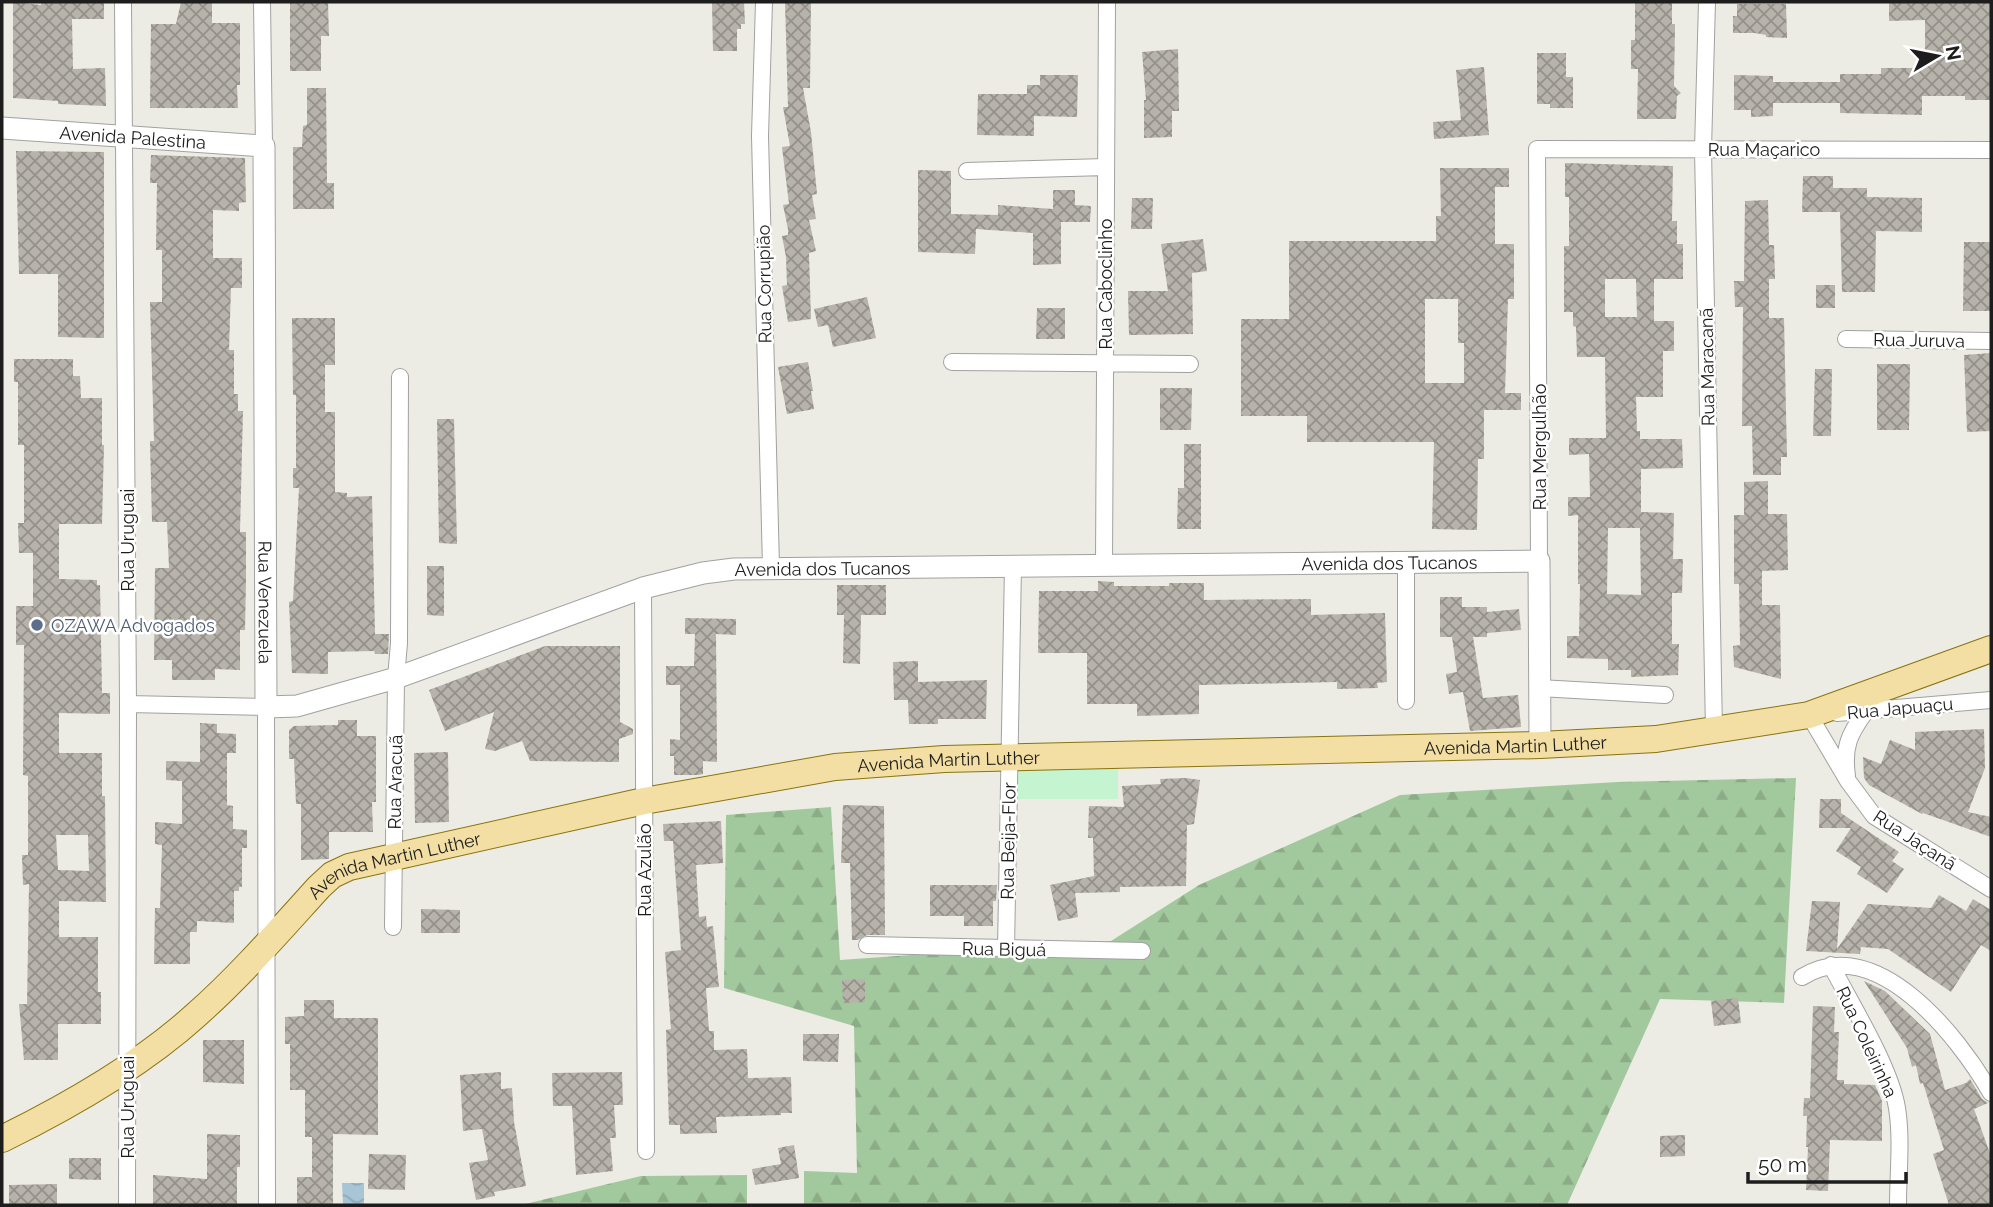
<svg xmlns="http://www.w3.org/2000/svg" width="1993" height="1207" viewBox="0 0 1993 1207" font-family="Raleway,sans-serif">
  <defs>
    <pattern id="forest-firs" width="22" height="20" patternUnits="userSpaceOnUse" patternTransform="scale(1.75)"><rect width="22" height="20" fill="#a2c99d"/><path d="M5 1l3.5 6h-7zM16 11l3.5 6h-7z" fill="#8bac87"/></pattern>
    <pattern id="water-waves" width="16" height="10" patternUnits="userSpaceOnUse" patternTransform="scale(1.75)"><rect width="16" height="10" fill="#a8c5d7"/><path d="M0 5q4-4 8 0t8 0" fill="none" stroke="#90a9b8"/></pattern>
    <pattern id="building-cross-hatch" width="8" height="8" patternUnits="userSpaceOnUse" patternTransform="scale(1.75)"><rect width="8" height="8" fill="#b7b2aa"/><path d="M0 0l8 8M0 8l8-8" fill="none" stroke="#94908a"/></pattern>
  </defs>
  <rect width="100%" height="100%" fill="#edece4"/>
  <path fill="url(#forest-firs)" d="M1796 778 1784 1003 1660 999 1567 1205H804V1171L857 1173 854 1026 724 988 726 815 831 807 840 960 1111 941 1199 885 1400 795 1617 782Z
    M747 1175V1205H521L641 1176Z"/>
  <path fill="#c5f4d0" d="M1018 766H1118V799H1018Z"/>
  <path fill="url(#water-waves)" d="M342 1183H364V1205H343Z"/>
  <path fill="url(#building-cross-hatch)" fill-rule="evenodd" d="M13 2 41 5V2H104V19H72L73 69 105 68 106 106 58 104V101L13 98Z
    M181 2H212V23H240V85H237L238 108H150L151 24H176Z
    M290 2H328L329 36H321V71H290Z
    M712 2H744L745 24H741V29H737V51H713Z
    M785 2H811L810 88H803L811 132 817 194 812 195 816 219 809 220 816 251 809 253 811 319 788 322 782 286 787 285 786 257 782 236 788 235V229L783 205 789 204 782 147 790 146 783 107H788Z
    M1635 2H1672V24H1675L1674 86 1681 93 1677 96 1676 119H1637L1638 69H1631V40H1635Z
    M1889 2H1991V100H1965V96H1922V115L1840 113V103H1773V116L1751 117V110H1734V75L1773 76V82H1840V74H1881V68H1925V20L1889 21Z
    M1737 4H1786L1787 38 1766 37V35L1755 33H1733V16H1737Z
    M1178 49 1179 111H1172V137L1144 138V100H1146L1142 52Z
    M1537 53H1566V77H1573V108H1550V104H1537Z
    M1484 67 1489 135 1434 139 1433 122 1461 120 1456 70Z
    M1040 75H1078L1077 117 1034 116V136L977 135 978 94H1027V85H1040Z
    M307 88H326L327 183H334V209H293V147H302L303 126 307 125Z
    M16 151 104 152V338L58 337V274H19Z
    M151 155 245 158 246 202 239 203V211L213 210V258H242V288H231L229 350H234V394H238V411H243L240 532H246V580L245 630H240V670L215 669V680H172V660H154L155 568H169L167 522H152L150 441H154L150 302H162V250H156L157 183H150Z
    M1565 163 1673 166 1672 221H1677V244H1683V279H1654V321H1674V351H1663V397H1636L1637 431H1640V439H1682L1683 468 1641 469V512L1674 513 1673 559H1683L1682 593H1672V644H1679L1678 675 1631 677V670H1608V659L1567 658V636H1579L1580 584H1578V515L1568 516V497H1590L1589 454 1569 455V438H1606L1605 357H1577L1576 327 1573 326V312H1564V246H1569V197H1565ZM1605 279H1636L1637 317H1605ZM1608 528H1640L1641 595 1607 594Z
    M1440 168H1509V187H1495V244H1514V299H1508L1505 393H1521V410H1484V459H1478L1477 530 1432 529 1434 442H1307V416H1241V319H1289V241H1436V216H1441ZM1425 299H1458V343H1464V383H1425Z
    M918 170 951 171V214L998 215V205L1053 209V190H1075V205L1091 206 1090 222H1061V264L1033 265V233L976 229 975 254 918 252Z
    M1803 176H1833V188H1867V197L1922 198V232L1876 231 1875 292H1842L1840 212H1802Z
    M1132 198H1153L1152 229H1131Z
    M1768 200 1769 245H1774L1775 279H1769V318H1784L1787 457H1781V475H1753L1752 426H1742L1743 307H1735L1734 281H1744L1745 201Z
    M1203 239 1207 271 1192 273 1193 334 1129 335 1128 291H1168L1161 244Z
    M1964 242H1991V311H1963Z
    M1816 285H1835V308H1816Z
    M867 297 876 338 833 347 828 325 818 327 814 309Z
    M1037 308H1065V339H1036Z
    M292 318H335V365H325V412H335V492L347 493V497L372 496 375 634H389L388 654H375L374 651 328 652V674L292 673 289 602 293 601 299 488H293V468H296V395H293Z
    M1991 353V431L1967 432 1964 355Z
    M14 359H73V376H80L81 398H102V445H104L102 524H59V579L97 580V585H100L102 693H110V714L59 713V753H102V796H105L106 902 59 901V937H98V992H101V1024H58V1060H24L19 1004H27L29 884 23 885 22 855H28V776L23 775 24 645H16V606H33V553H19L18 523H24V445H18V382H14ZM56 835H88L89 871 58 870Z
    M808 362 813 391H811L814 409 787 414 778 367Z
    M1877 364H1910L1909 430H1877Z
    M1815 369H1832L1831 436H1813Z
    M1160 388H1192L1191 430H1160Z
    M437 419H454L457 544 439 543Z
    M1184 444H1201V529H1177L1178 488H1184Z
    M1768 481V514H1787L1788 570 1762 571V605H1780L1781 679 1734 667 1733 646 1740 645 1739 584H1734V515H1744V482Z
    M427 566H444V616L427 615Z
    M1098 581 1114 582V586H1169V583H1204V600L1311 599V615L1385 613 1387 682 1377 683 1378 688 1337 689V682L1199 685V714L1137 716V704H1087V653H1038L1039 591H1098Z
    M837 585H886V615H861L860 664 843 663 844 615H837Z
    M1440 597H1462V607H1487V612L1519 609 1521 630 1487 633V637H1473L1483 698 1518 695 1521 727 1470 731 1463 692 1449 694 1446 674 1457 672 1452 637H1440Z
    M685 618 736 619V635L716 634 717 762 703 761V774L699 775H674V756H670V739L680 740V685H666V666H694L695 634H685Z
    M545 646H620V722L633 729V734L619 739V762L530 761 522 741 495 751 485 749 494 712 445 731 429 690Z
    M918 661V682L987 680 986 719H938V724H909L908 700H894L893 662Z
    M338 720H357V736H376V802H372L373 832H329V859L301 860V804H296L294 759H289V730L294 726 338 725Z
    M200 723 217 724V733L236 734V753H227V805L233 806V829L247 830V848H242V887H239V891H234V923L197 921V932H190V964H154L155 908H160L162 845 155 844V822L182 824V781L166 780V761L200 762Z
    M1984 729 1985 768 1968 812 1991 817V837L1923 813 1922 814 1869 785 1864 778 1863 757 1881 764 1890 740 1915 750V732Z
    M448 752 449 822 415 823 414 753Z
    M1186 778 1200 780 1194 824 1187 825 1186 886 1120 887V892L1075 893 1078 917 1058 921 1050 885 1094 876 1093 838H1088L1089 806 1124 807 1122 786 1161 784 1160 779Z
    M1820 799H1841V813L1899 852 1892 861 1904 869 1887 893 1857 874 1861 867 1836 851 1851 828H1819Z
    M843 805 884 806 885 935H867L858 940H852L850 863H841Z
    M721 821 723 863 696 865 699 917 706 916 707 927 713 926 719 987 706 988 709 1031H714V1050L747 1049 748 1078 791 1077 792 1113H781V1115L716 1117 717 1133 680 1134V1125H669L666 1030 671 1029 665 952 681 950 673 841H664L663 824Z
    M930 885H997L996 901H993V926H964V916H930Z
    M1939 895 1966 911 1973 899 1991 910V951L1981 945 1951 992 1888 949 1861 947 1860 954 1806 951 1812 901 1840 902 1837 949 1868 904 1931 908Z
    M421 909 460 910V933H421Z
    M865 979V1002L843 1003 842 980Z
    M1864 981 1885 991 1930 1034 1945 1090 1966 1083 1970 1079 1982 1099 1988 1103 1974 1109 1991 1156V1205H1949L1933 1154 1944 1150 1923 1083 1920 1084 1916 1065 1912 1067 1907 1048Z
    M1738 998 1741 1023 1714 1026 1711 1001Z
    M304 1000H334V1018H378V1135L333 1134V1205H297V1177H312V1137H305V1090H290V1044H285V1017L304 1016Z
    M1813 1006 1835 1007 1834 1032H1839L1837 1080H1844V1084L1875 1085 1882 1101V1141L1830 1140 1828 1191 1806 1190 1808 1147H1806L1807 1116H1803L1804 1098H1810Z
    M803 1034H839L838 1062 803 1061Z
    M203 1040H244V1084L203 1082Z
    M501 1072V1089L512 1088 514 1122 526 1186 494 1192 495 1196 476 1200 469 1163 488 1160 482 1129 463 1131 460 1075Z
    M622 1072 623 1105H614L616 1138H610L613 1171 576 1175 572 1106H553L552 1073Z
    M207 1134 240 1135V1167H237V1205H153V1175L207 1179Z
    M1685 1135V1156L1660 1157V1136Z
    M794 1145 799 1178 755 1185 752 1169 781 1164 778 1148Z
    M369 1154 406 1155 405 1190 368 1189Z
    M69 1158H101V1180L69 1179Z
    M57 1184V1205H9V1185Z"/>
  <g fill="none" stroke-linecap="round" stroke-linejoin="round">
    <defs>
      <path id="minor" d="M123 2 128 704 127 1205
        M262 2 264 146
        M764 2 760 136 771 567
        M1707 2 1703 149 1714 731
        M967 171 1106 167
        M1846 339 1991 341
        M952 362 1190 364
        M1539 561 1537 149 1991 150
        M1406 563V701
        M1104 565 1107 2
        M643 588 646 1151
        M1539 688 1665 695
        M128 704 266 707 267 1205
        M1837 713 1991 700
        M1814 715H1809L1848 781 1874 816 1991 889
        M1847 776C1843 747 1849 734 1866 711
        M393 927 396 678 399 643 400 377
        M867 945 1142 951
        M1006 949 1013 566
        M1831 965C1851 1004 1890 1066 1897 1108 1902 1139 1898 1173 1898 1205
        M1802 977C1876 931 1958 1036 1991 1093"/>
      <g id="tertiary">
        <path id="s1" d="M2 128 264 146 266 707 297 706 396 678 643 588 703 573 734 569 1539 561 1540 745"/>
      </g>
      <g id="primary">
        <path id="s2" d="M2 1139C67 1107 143 1063 196 1015 240 976 279 931 319 887L332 875 349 867 644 801 835 767 944 759 1540 745 1656 739 1809 715 1991 649"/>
      </g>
    </defs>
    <use href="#minor" stroke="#a1a1a1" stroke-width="18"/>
    <use href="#tertiary" stroke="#a1a1a1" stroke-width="23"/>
    <use href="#primary" stroke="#89740e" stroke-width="28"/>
    <use href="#minor" stroke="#fff" stroke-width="16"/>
    <use href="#tertiary" stroke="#fff" stroke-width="21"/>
    <use href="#primary" stroke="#f3dea4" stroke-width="26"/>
  </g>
  <circle fill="#5c6f8a" stroke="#fff" stroke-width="2.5" cx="37" cy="625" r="7"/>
  <g text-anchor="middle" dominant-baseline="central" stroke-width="5" stroke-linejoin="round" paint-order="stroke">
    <g font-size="18" fill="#1d1d1d" stroke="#fff">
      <text stroke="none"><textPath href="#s1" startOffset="131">Avenida Palestina</textPath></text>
      <text x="1764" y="149">Rua Maçarico</text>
      <text transform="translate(764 284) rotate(-91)">Rua Corrupião</text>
      <text transform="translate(1105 284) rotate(-90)">Rua Caboclinho</text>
      <text transform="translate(1919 340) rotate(1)">Rua Juruva</text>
      <text transform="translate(1707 367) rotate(-91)">Rua Maracanã</text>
      <text transform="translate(1539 447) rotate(-90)">Rua Mergulhão</text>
      <text transform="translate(127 540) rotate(-90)">Rua Uruguai</text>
      <text stroke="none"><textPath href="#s1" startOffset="1969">Avenida dos Tucanos</textPath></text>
      <text stroke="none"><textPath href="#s1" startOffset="1402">Avenida dos Tucanos</textPath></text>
      <text stroke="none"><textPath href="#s1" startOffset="719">Rua Venezuela</textPath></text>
      <text transform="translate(1900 708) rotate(-5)">Rua Japuaçu</text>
      <text stroke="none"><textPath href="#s2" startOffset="1622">Avenida Martin Luther</textPath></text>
      <text stroke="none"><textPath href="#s2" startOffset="1055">Avenida Martin Luther</textPath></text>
      <text transform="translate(395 782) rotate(-89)">Rua Aracuã</text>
      <text transform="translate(1915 840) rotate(33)">Rua Jaçanã</text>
      <text transform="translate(1008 841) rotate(-89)">Rua Beija-Flor</text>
      <text stroke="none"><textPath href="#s2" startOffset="488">Avenida Martin Luther</textPath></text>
      <text transform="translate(644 870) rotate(-90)">Rua Azulão</text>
      <text transform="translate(1004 949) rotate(1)">Rua Biguá</text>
      <text transform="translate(1867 1042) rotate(65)">Rua Coleirinha</text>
      <text transform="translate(127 1107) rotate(-90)">Rua Uruguai</text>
    </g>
    <g font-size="18" fill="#4e5e75" stroke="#fff" text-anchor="start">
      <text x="51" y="625">OZAWA Advogados</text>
    </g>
  </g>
  <rect width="1993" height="1207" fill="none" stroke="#1d1d1d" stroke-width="7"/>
  <g transform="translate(1937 56) rotate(80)" stroke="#ffffff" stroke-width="5" paint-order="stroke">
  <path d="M0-5L12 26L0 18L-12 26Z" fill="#1d1d1d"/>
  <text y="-10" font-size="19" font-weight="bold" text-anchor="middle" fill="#1d1d1d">N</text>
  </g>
  <path d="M1748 1172v10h158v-10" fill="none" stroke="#1d1d1d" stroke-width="3.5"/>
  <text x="1758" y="1172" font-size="21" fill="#1d1d1d" stroke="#ffffff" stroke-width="5" paint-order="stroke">50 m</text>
</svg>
